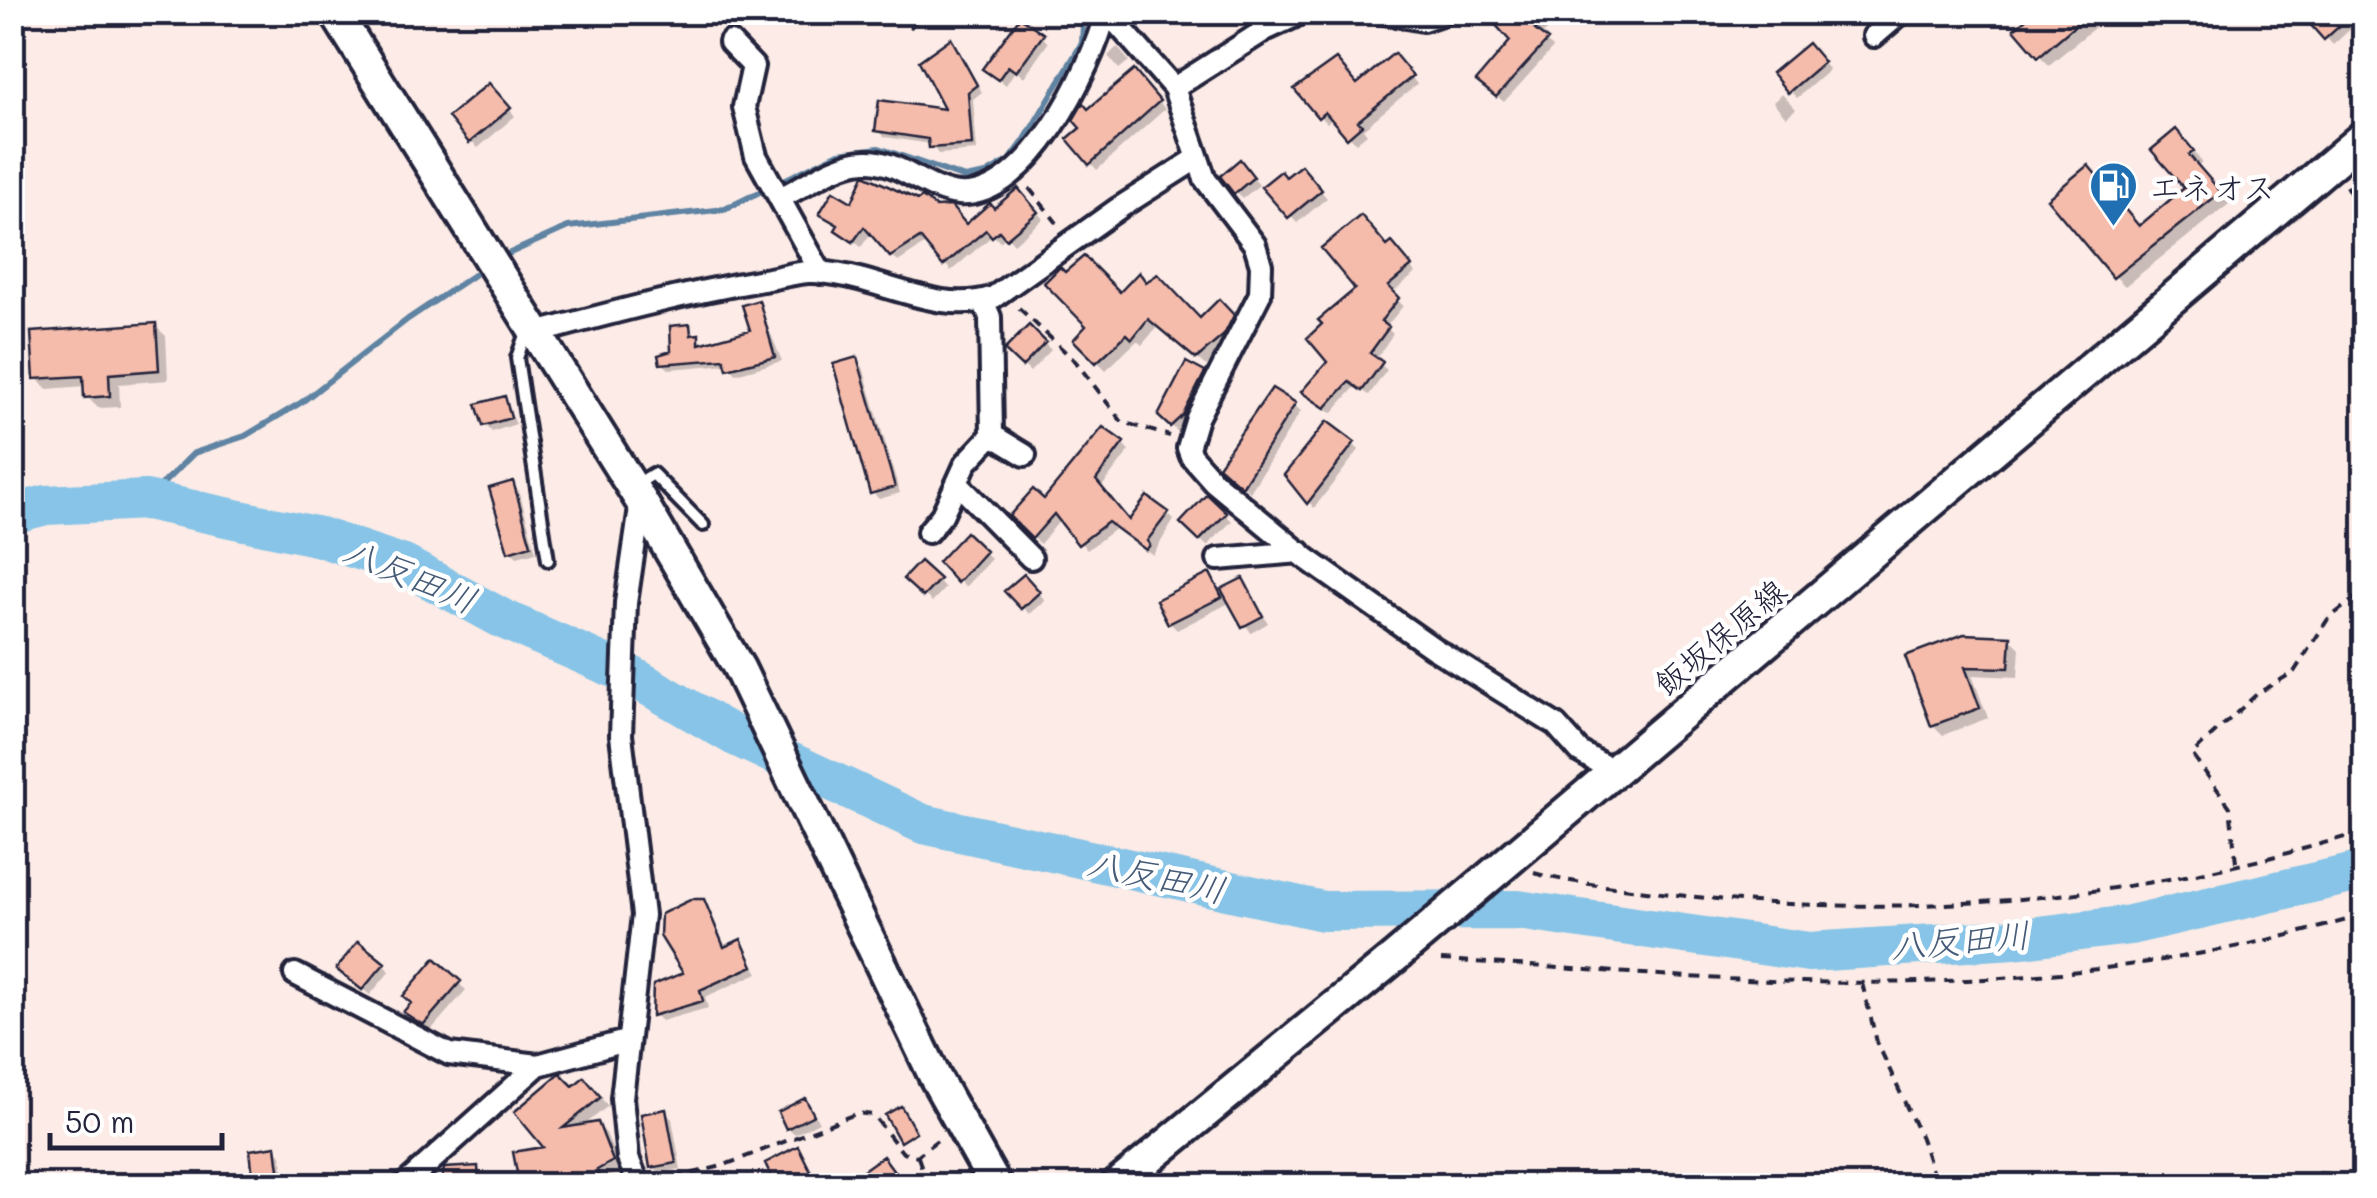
<svg xmlns="http://www.w3.org/2000/svg" width="2377" height="1198" viewBox="0 0 2377 1198" font-family="Mali,'Klee One',sans-serif">
  <rect width="100%" height="100%" fill="#fcebe6"/>
  <filter id="ink" filterUnits="userSpaceOnUse"><feTurbulence type="fractalNoise" baseFrequency=".01" numOctaves="2"/><feDisplacementMap in="SourceGraphic" scale="20" xChannelSelector="R" yChannelSelector="G"/><feConvolveMatrix kernelMatrix="1 2 1 2 8 2 1 2 1" color-interpolation-filters="sRGB"/></filter>
  <g filter="url(#ink)">
    <path fill="#0003" d="M1512 12H1570L1540 37 1553 48 1504 102 1486 87 1513 40Z
      M2038 12H2100L2105 19 2049 65 2039 55Z
      M2348 12 2357 23 2333 45 2313 23Z
      M1042 36 1048 43 1024 77 1015 71 1006 85 992 75Z
      M951 41 982 92 973 99 977 151 938 154 931 144 885 137 878 130 949 112Z
      M1117 47 1129 61 1119 69 1108 56Z
      M1814 53 1829 70 1797 98 1790 91Z
      M1400 64 1417 84 1363 129 1367 134 1356 143 1333 117 1327 123 1320 116 1343 69 1358 87Z
      M1141 80 1165 109 1097 170 1070 139 1084 128 1088 112Z
      M496 93 515 116 478 148 451 118Z
      M1782 94 1796 109 1786 117 1773 102Z
      M2186 142 2202 162 2197 166 2229 204 2125 286 2115 276 2140 228 2187 188Z
      M1247 170 1259 185 1242 199 1224 176Z
      M1307 175 1327 198 1297 223 1265 188Z
      M1025 198 1043 219 1014 244 1007 236 1000 242 993 235 951 271 927 243 898 262 872 232 861 247 823 214 853 206 966 227Z
      M1388 249 1398 251 1416 273 1392 293 1403 306 1386 327 1393 334 1375 360 1387 370 1369 395 1356 386 1332 413 1311 398 1331 362 1359 290Z
      M1147 284 1200 321 1219 302 1241 325 1232 343 1206 366 1158 326 1142 345 1137 341 1106 370 1076 340 1120 296Z
      M758 303 782 361 736 374 728 364 669 369 662 363 674 353 689 327 705 345 753 331Z
      M155 326 166 336 168 380 119 384 120 407 98 408 87 397 86 386 47 389 36 378Z
      M1029 328 1051 350 1030 372 1008 350Z
      M856 360 863 367 900 493 879 499 872 492Z
      M1204 374 1211 380 1190 421 1178 432 1161 416Z
      M504 399 516 424 492 432 485 425Z
      M1294 405 1301 411 1250 492 1222 466Z
      M1122 444 1129 451 1101 488 1130 523 1167 513 1174 520 1153 555 1116 528 1087 550 1061 519 1040 544 1012 516 1044 503Z
      M1353 444 1359 450 1314 508 1287 475Z
      M512 484 519 491 536 552 517 557 510 550Z
      M1208 498 1232 521 1207 546 1183 523Z
      M966 536 991 559 965 587 941 562Z
      M920 565 945 588 932 602 907 579Z
      M1209 576 1221 592 1242 581 1268 623 1251 633 1231 602 1177 630 1170 623Z
      M1024 577 1045 600 1029 614 1008 591Z
      M1964 637 2010 638 2020 648 2018 677 1972 675 1988 718 1943 735 1933 725Z
      M703 901 726 948 740 942 758 973 705 997 708 1008 661 1021 655 1015 687 974Z
      M435 962 466 990 431 1030 413 1019Z
      M383 965 390 971 370 995 346 976Z
      M592 1088 608 1106 582 1127 597 1125 606 1133 620 1170 599 1186H516L515 1175 548 1149 573 1089Z
      M805 1101 819 1122 795 1134 788 1128Z
      M665 1112 672 1119 681 1169 660 1173 653 1166Z
      M275 1149 281 1155 286 1186H257Z
      M883 1159 904 1186H846Z
      M477 1168 484 1175 485 1186 443 1184 442 1174Z"/>
    <g fill="none" stroke-linecap="round" stroke-linejoin="round">
      <path stroke="#5f83a2" stroke-width="6" d="M499 258 568 227 725 209 839 153 879 148 965 178 986 174 1010 160 1024 141 1082 43 1083 24 1073 12
        M146 500 194 453 245 436 302 402 408 319 484 268"/>
      <path stroke="#87c4e7" stroke-width="40" d="M12 514 46 505 146 500 320 537 404 565 503 619 630 675 735 736 923 824 1323 911 1518 910 1809 952 2014 939 2130 925 2364 871"/>
    </g>
    <path fill="#f5bcac" stroke="#22223b" stroke-width="2.5" d="M1509 12H1556L1535 30 1548 40 1496 97 1476 81 1510 41 1495 24Z
      M2034 12H2091L2038 57 2014 29Z
      M2321 12H2355L2324 40 2309 23Z
      M1020 17 1044 34 1016 72 1008 66 998 80 982 69Z
      M951 38 977 85 968 92 972 145 929 148 928 139 875 131 879 100 944 109 919 61Z
      M1808 43 1824 62 1788 93 1772 73Z
      M1394 53 1413 76 1358 121 1362 125 1347 138 1325 112 1318 118 1294 89 1336 59 1357 84Z
      M1134 70 1160 101 1089 165 1067 139 1080 128 1073 120 1083 103 1088 109Z
      M489 83 511 108 469 143 448 117Z
      M2176 129 2194 151 2189 155 2221 192 2113 278 2047 199 2088 165 2139 226 2184 188 2151 150Z
      M1240 159 1254 177 1234 194 1220 176Z
      M1301 165 1322 190 1288 218 1261 187 1281 171 1286 177Z
      M864 175 918 200 922 197 936 207 951 206 966 224 990 203 994 208 1018 188 1038 212 1006 239 999 231 992 237 986 230 943 266 920 238 890 257 864 227 853 242 835 230 838 225 819 214 833 191 852 202Z
      M1361 215 1387 246 1392 242 1412 266 1388 286 1399 298 1381 321 1389 327 1370 353 1383 362 1362 391 1349 382 1325 408 1301 392 1327 362 1307 338 1322 324 1318 320 1355 289 1321 248Z
      M1084 256 1120 292 1139 272 1146 282 1158 274 1200 318 1219 299 1234 315 1224 335 1196 359 1148 319 1132 339 1127 334 1096 363 1073 340 1086 326 1044 283 1060 267 1065 272Z
      M759 300 775 357 727 369 724 359 660 364 658 355 671 351 670 326 690 324 691 335 699 334V344L750 330 742 305Z
      M156 323 159 370 109 374 110 396 84 398 83 376 34 379 31 332Z
      M1029 325 1046 342 1022 367 1004 350Z
      M857 357 895 487 870 494 833 364Z
      M1186 362 1205 372 1183 415 1170 427 1158 416Z
      M1272 388 1296 403 1242 487 1218 466Z
      M505 396 511 418 483 426 476 404Z
      M1327 421 1355 442 1307 504 1284 475Z
      M1103 427 1124 442 1096 480 1129 520 1147 496 1169 512 1147 541 1150 545 1146 550 1108 522 1078 545 1054 514 1032 539 1009 516 1033 489 1044 499Z
      M513 481 531 545 508 552 489 488Z
      M1207 494 1227 513 1199 541 1180 523Z
      M966 532 986 551 957 583 938 562Z
      M920 561 940 579 923 597 903 579Z
      M1210 573 1222 597 1168 624 1156 600Z
      M1024 574 1040 592 1021 609 1004 591Z
      M1243 578 1263 616 1242 627 1221 589Z
      M1964 634 2011 636 2009 668 1965 667 1980 708 1931 726 1905 656Z
      M692 899H704L724 947 741 939 753 966 700 990 703 1001 652 1016 653 985 683 973 660 936 661 914Z
      M358 941 385 963 362 990 336 969Z
      M435 958 461 981 423 1025 403 1012 411 1003 403 996Z
      M560 1073 573 1086 584 1077 601 1097 563 1128 598 1122 613 1161 597 1170 599 1177 579 1186H571L566 1174 519 1183 513 1152 543 1147 514 1112Z
      M805 1098 814 1115 786 1129 778 1112Z
      M901 1106 916 1132 900 1142 885 1115Z
      M666 1109 676 1163 650 1168 641 1114Z
      M276 1146 281 1186H254L250 1150Z
      M798 1146 818 1186H776L765 1163Z
      M883 1156 900 1179 890 1186H867L859 1173Z
      M478 1166 479 1183 441 1186 444 1168Z"/>
    <g fill="none" stroke-linecap="round" stroke-linejoin="round">
      <defs>
        <path id="lane" d="M532 335 523 341 517 358 548 560
          M634 486 653 474 703 525"/>
        <path id="street" d="M1107 12 1174 88 1205 179 1255 245 1261 265 1260 294 1197 418 1188 448 1191 456 1214 482 1307 559 1433 648 1556 725 1580 752 1613 771
          M1379 12 1423 20 1447 12
          M1874 36 1902 12
          M730 42 753 66 744 107 756 156 821 273
          M1174 88 1265 30 1304 12
          M780 198C805 186 837 162 865 161 898 159 925 191 959 194 1028 199 1092 68 1106 12
          M983 301 990 317 992 435 966 463 957 483 1031 558
          M533 334C610 313 685 293 763 280 778 278 793 273 808 272 870 270 935 318 994 297L1119 208 1196 159
          M992 435 1025 455
          M928 532 942 515 957 483
          M1218 559 1300 552
          M295 974 449 1054 538 1065
          M403 1186 538 1065 626 1041
          M639 1186 628 1158 622 1098 643 915 621 735 626 603 641 501"/>
        <path id="secondary" d="M335 12 641 501 739 668 935 1077 996 1186
          M1116 1186 1396 956 2364 136"/>
      </defs>
      <use href="#lane" stroke="#22223b" stroke-width="18"/>
      <use href="#street" stroke="#22223b" stroke-width="28"/>
      <use href="#secondary" stroke="#22223b" stroke-width="38"/>
      <path stroke="#22223b" stroke-width="4" stroke-dasharray="10 8" stroke-linecap="butt" d="M910 28 923 12
        M2346 186 2364 216
        M1029 188 1057 223
        M1019 308 1076 362 1122 422 1170 436
        M2236 862 2230 807 2192 754 2258 693 2294 672 2328 619 2364 591
        M1534 873C1569 883 1609 886 1646 891 1882 923 2137 903 2364 831
        M1441 960C1562 967 1682 979 1803 982 1991 987 2184 968 2364 915
        M1862 983 1877 1042 1921 1138 1937 1186
        M918 1157 928 1186
        M657 1182 722 1166 858 1113 873 1115 903 1153 917 1156 941 1137
        M2266 1186 2315 1173 2364 1176"/>
      <use href="#lane" stroke="#fff" stroke-width="10"/>
      <use href="#street" stroke="#fff" stroke-width="20"/>
      <use href="#secondary" stroke="#fff" stroke-width="30"/>
    </g>
  </g>
  <defs>
    <symbol id="fuel-pin" viewBox="-11 -11 22 30"><path d="M0 17L-7.5 6A9.5 9.5 0 1 1 7.5 6Z" fill="#1f6fb2" stroke="#fff"/><path d="M-5.5-6h7V0h2V4h1.3V-2.5L3-4.5l.8-.8L6-3V5H2.5V1h-1V6h-7ZM-4.2-4.7v3.2H.2V-4.7Z" fill="#fff"/></symbol>
  </defs>
  <g fill-rule="evenodd">
    <use href="#fuel-pin" x="2086" y="158" width="55" height="75"/>
  </g>
  <g text-anchor="middle" dominant-baseline="central" stroke-width="9" stroke-linejoin="round" paint-order="stroke">
    <g font-size="32" fill="#22223b" stroke="#fff" text-anchor="start">
      <text x="2149" y="186">エネオス</text>
    </g>
    <g font-size="32" fill="#22223b" stroke="#fff">
      <text transform="translate(1719 636) rotate(-40)">飯坂保原線</text>
    </g>
    <g font-size="35" font-style="italic" fill="#455b77" stroke="#fff">
      <text transform="translate(411 574) rotate(23)">八反田川</text>
      <text transform="translate(1157 875) rotate(12)">八反田川</text>
      <text transform="translate(1960 939) rotate(-5)">八反田川</text>
    </g>
  </g>
  <rect width="2377" height="1198" fill="none" stroke="#fff" stroke-width="50"/>
  <rect x="25" y="25" width="2327" height="1148" fill="none" stroke="#22223b" stroke-width="4" filter="url(#ink)"/>
  <path d="M50 1133v15h172v-15" fill="none" stroke="#22223b" stroke-width="5"/>
  <text x="65" y="1133" font-size="30" fill="#22223b" stroke="#ffffff" stroke-width="8" paint-order="stroke">50 m</text>
</svg>
